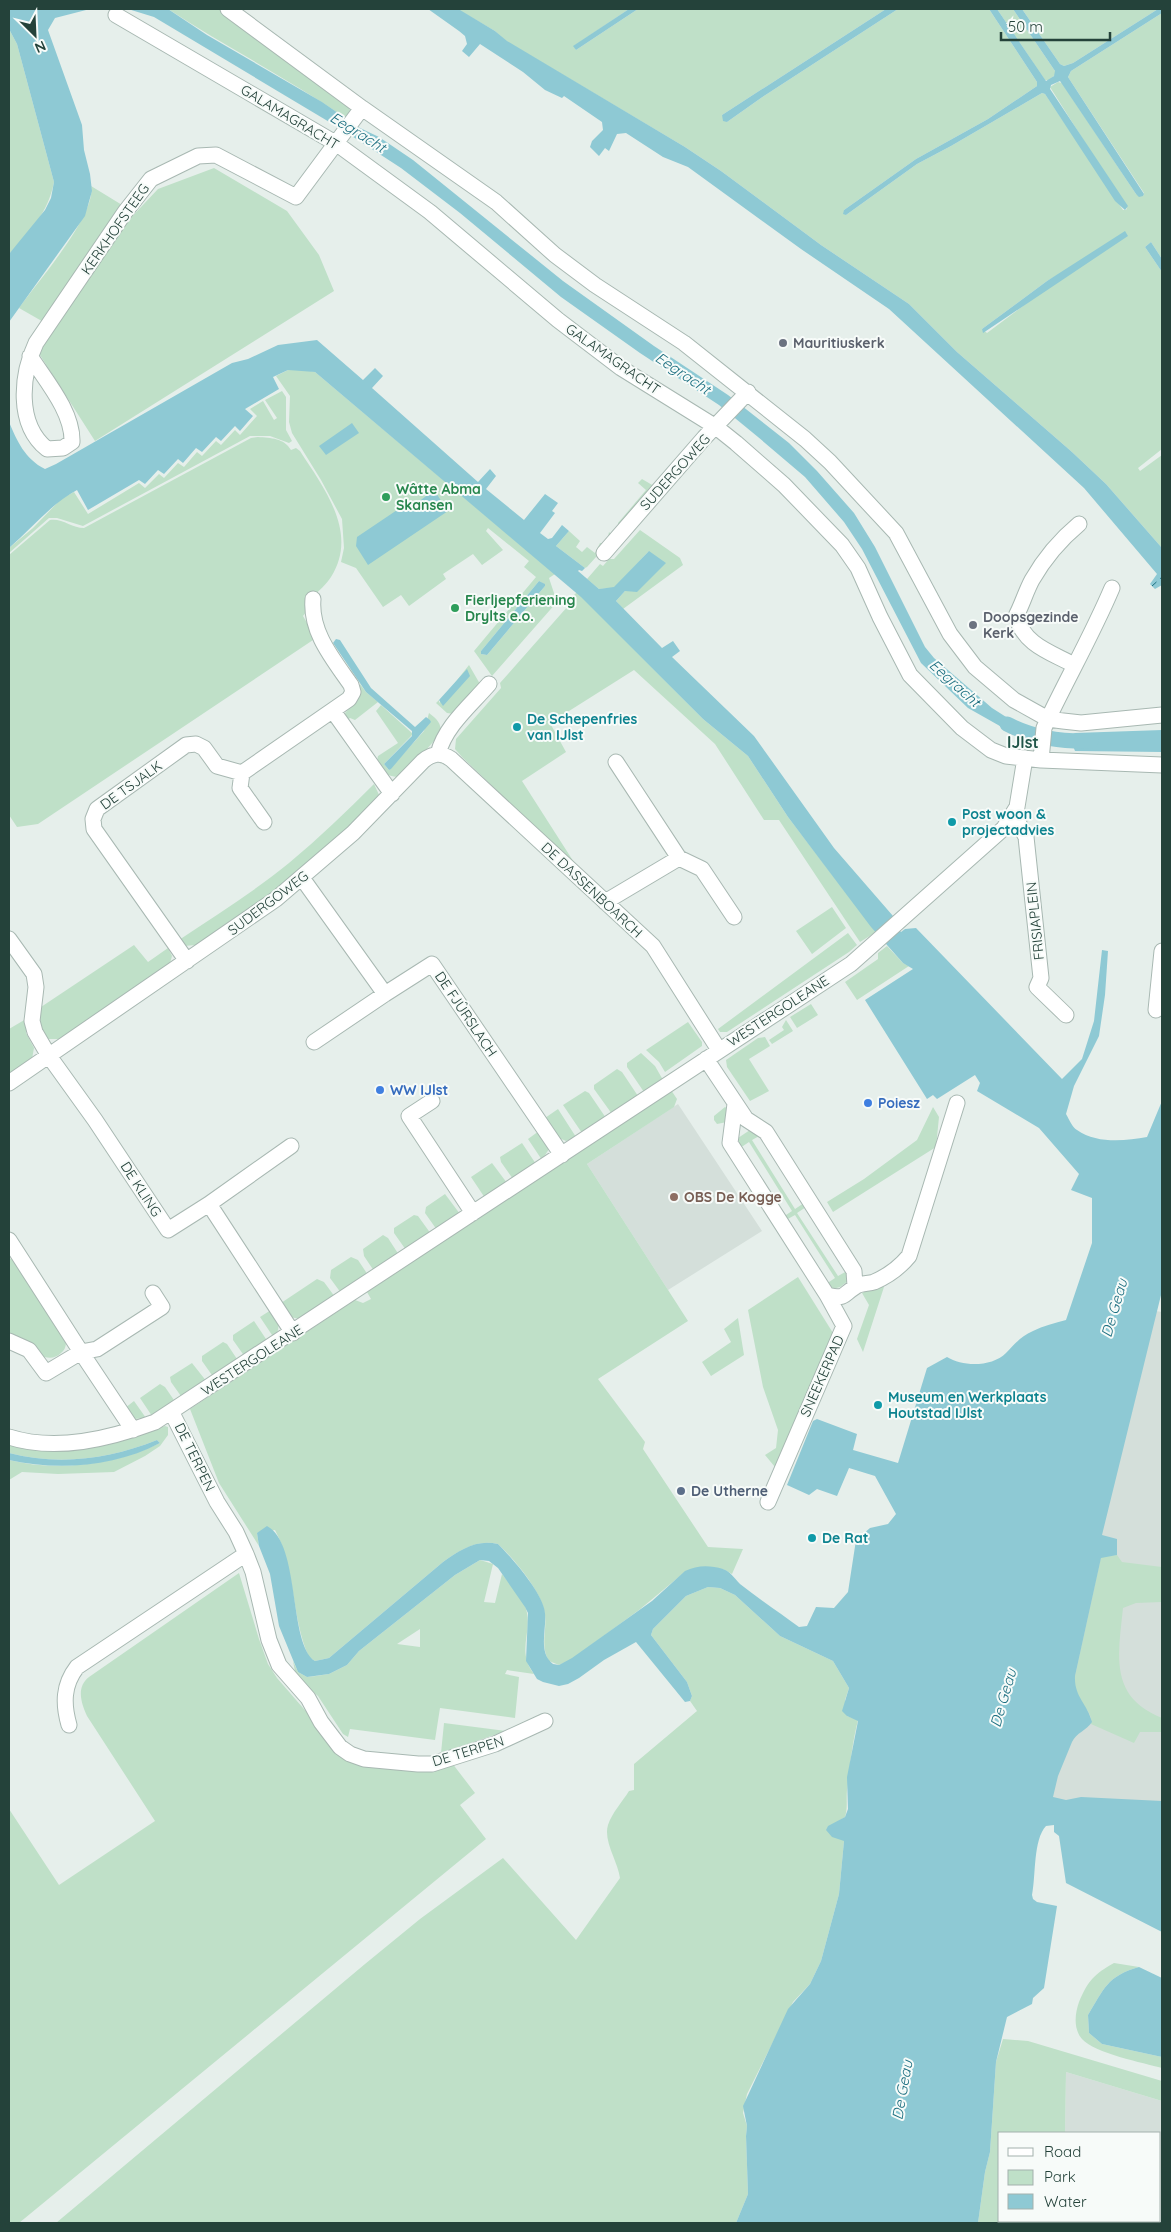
<svg xmlns="http://www.w3.org/2000/svg" width="1171" height="2232" viewBox="0 0 1171 2232" font-family="Quicksand,sans-serif">
  <rect width="100%" height="100%" fill="#e6efeb"/>
  <path fill="#d4dfda" d="M678 1104 762 1231 668 1290 587 1164Z
    M1150 1310 1162 1312V1920L1067 1815 1031 1807Z
    M1066 2072 1162 2101V2223H1082L1081 2221H1160V2133H1065Z"/>
  <path fill="#bfe0c8" fill-rule="evenodd" d="M168 9H221L348 104 351 114 347 119C289 79 226 47 168 9Z
    M457 9H629L574 46 576 50 638 9H886L722 115 727 122 761 98 898 9H989L1037 82V86L988 119 916 159 844 210 846 215 917 164 951 146 1042 93 1045 94 1123 210H1125L1127 209 1050 87 1058 82 1062 83 1136 194 1143 196 1144 193 1068 77 1071 71 1162 13V259L1151 242 1145 247 1162 272V449L1138 468 1140 471 1162 455V548L1106 484 1072 452 957 352 909 304 821 245 721 171 685 147 506 41 495 31ZM1128 235 1051 285 987 333 982 329 1047 281Z
    M997 9H1013L1055 71 1056 74 1049 80H1045Z
    M1022 9H1158L1073 63 1064 66 1060 64Z
    M9 29 17 44 54 182C48 213 30 232 9 254Z
    M214 168 287 211 319 255 334 291 95 441 38 352 125 224 158 189Z
    M91 186 127 208 47 324 19 308C36 284 97 214 91 186Z
    M301 369 315 372 555 574 549 578 557 602 492 676 474 651 536 577 524 567 529 561 488 528 486 531 503 550 482 565 473 554 443 574 446 579 409 606 401 595 383 607 356 568 341 562 344 548 342 519 321 480 292 433 289 422 290 396 276 376 288 370ZM539 581 544 584 545 586 487 655 481 654V651Z
    M282 391 286 397V430L292 441 289 443 270 436H250L83 526 57 518H49L9 553V548L33 528 62 498 74 492 88 514 139 483 145 488 159 474 164 478 178 463 184 467 197 452 202 456 216 441 221 445 235 430 240 435 257 416 250 409 263 401 274 420 277 418 265 400Z
    M258 437C271 438 284 438 291 450L296 448 300 451C324 488 359 533 331 577 326 585 319 590 313 597 309 602 309 609 303 616L316 638 38 824 17 827 9 815V555L50 520C62 518 72 528 84 528L251 438Z
    M642 479 654 486 618 527V523L646 490 638 483Z
    M640 530 680 558 683 565 623 609 616 601 625 591 649 551 614 588 599 589 587 579 600 564 603 566 609 559H614Z
    M569 531 580 541 576 547 582 552 587 547 595 553 600 543H603L608 537 609 532 614 537 587 567 585 568 556 546Z
    M577 592 703 719 748 756 788 817 876 932 860 942 852 930 779 820H764L715 744 634 670 550 723 566 752 522 781 577 867 462 757 455 749 456 739 501 688 500 683 568 606 567 602Z
    M469 665 480 684 454 714 447 713 436 703 439 700V703Z
    M360 684 366 692 378 702 355 720 350 718 347 720 345 713 359 698Z
    M381 705 413 734 384 764 389 770 424 731 429 713C437 719 441 723 441 733L403 776C391 780 374 770 378 756L398 743 376 711Z
    M374 784 380 797 368 811 276 890 197 945 183 946 179 940C216 915 255 891 289 863 319 838 347 811 374 784Z
    M832 907 846 928 812 954 796 931Z
    M848 933 857 945 849 952 727 1032H720L718 1029Z
    M134 945 148 962 168 948 172 956 170 963 60 1039H48C38 1031 40 1019 41 1007Z
    M887 946 903 963 909 966 857 1000 845 982 878 959V953Z
    M811 1004 818 1015 797 1028 790 1017Z
    M26 1019V1033L34 1048 32 1059 9 1075V1029Z
    M786 1020 793 1031 772 1044 769 1040 784 1030 782 1027Z
    M688 1022 702 1042V1046L665 1072 659 1062 646 1050Z
    M765 1037 770 1046 749 1059 769 1091 750 1101 727 1067 726 1060 758 1038Z
    M641 1053 655 1066 663 1080 644 1092 627 1067V1063Z
    M617 1069 622 1072 638 1096 612 1114 594 1089V1085Z
    M671 1090 677 1099 674 1107 587 1164 688 1321 598 1379 645 1442 643 1449 708 1547 743 1549 732 1574 723 1569 686 1571 639 1610 572 1659 559 1665 549 1661C540 1646 547 1631 545 1615 543 1593 514 1559 498 1544 477 1539 460 1550 443 1562L329 1658 315 1661 309 1657C291 1617 296 1569 275 1530L257 1533 259 1546 219 1483 190 1409 355 1300 363 1303 371 1299 367 1292Z
    M585 1091 589 1093 606 1118 582 1133 563 1105Z
    M725 1107 728 1109 727 1122 717 1124 714 1120V1116Z
    M933 1107 939 1117 936 1147 833 1212 827 1202 864 1179 917 1140Z
    M558 1109 576 1137 566 1141 559 1138 545 1118Z
    M750 1130 761 1135 752 1140 795 1209 804 1203 806 1207 797 1213 838 1276 847 1271 848 1281 840 1287 833 1289 826 1284 835 1278 795 1215 786 1220 783 1217 792 1211 749 1142 740 1148 738 1138Z
    M539 1131 549 1149 542 1160 528 1139Z
    M522 1143 536 1164 513 1179 501 1162 500 1157Z
    M492 1163 507 1183 485 1198 471 1177Z
    M445 1194 460 1214 437 1230 425 1213 426 1207Z
    M414 1215 418 1216 431 1234 406 1250 394 1233V1228Z
    M383 1235 388 1238 399 1255 374 1271 364 1256 363 1249Z
    M351 1257 358 1260 368 1275 341 1293 330 1278 331 1270Z
    M9 1258 15 1261 66 1339C66 1345 66 1349 61 1353 46 1368 22 1343 9 1334Z
    M798 1277 833 1333 775 1467 765 1455 776 1448 778 1430 763 1387 748 1310Z
    M317 1279 324 1282 335 1297 300 1319 290 1317 281 1303Z
    M879 1285 884 1287 863 1352 857 1339 869 1305 862 1293Z
    M271 1310C278 1320 282 1327 274 1338L260 1317Z
    M738 1318 744 1355 711 1376 702 1362 731 1342 724 1329Z
    M254 1321 268 1342 245 1357 233 1340V1335Z
    M223 1342 227 1344 239 1362 214 1378 202 1361V1356Z
    M192 1363 207 1382 183 1399 171 1382 170 1377Z
    M160 1384 165 1387 176 1403 152 1416 140 1398Z
    M134 1401 146 1418 134 1419 125 1408Z
    M165 1426 168 1427V1435L160 1446 145 1456 114 1472 58 1474 22 1472 9 1480V1460C58 1472 114 1465 160 1443L157 1440C109 1459 60 1466 9 1453V1444C19 1448 29 1448 40 1449 84 1453 124 1441 165 1426Z
    M1117 1555 1122 1562 1162 1567V1602L1136 1603 1123 1608C1118 1656 1109 1697 1162 1718V1732H1140L1134 1743 1091 1724C1093 1712 1082 1706 1077 1696 1074 1689 1075 1683 1075 1676L1101 1557Z
    M480 1560 493 1564 484 1602 495 1603 502 1574C510 1585 525 1599 527 1613 531 1636 517 1652 534 1674L507 1670 505 1674 519 1677 515 1718 440 1708 435 1740 350 1729 348 1737 343 1734 318 1696 296 1677 293 1661 298 1672 307 1677 316 1676 329 1674 347 1665 359 1651 455 1575ZM420 1629V1647L397 1644Z
    M239 1573 259 1639 268 1664 277 1678 343 1754 452 1763 475 1793 460 1805 486 1839 19 2223H9V1809L59 1885 155 1821 87 1716C81 1703 76 1687 89 1677Z
    M708 1587 720 1588 735 1595 780 1636 833 1661 849 1688 845 1700 847 1716 858 1720C852 1744 850 1766 847 1790 846 1800 848 1807 845 1817L839 1821 844 1841 839 1894 821 1961 810 1984 793 2002 747 2094 743 2113 747 2126 746 2136 748 2194 736 2223H56L365 1964 420 1919 503 1858 576 1940 620 1878C618 1862 603 1841 608 1825 612 1813 622 1802 629 1791L634 1790V1764L697 1711 690 1701 692 1696 687 1682 651 1635 653 1629 686 1596Z
    M444 1723 506 1731 441 1753Z
    M1114 1963 1139 1967C1107 1976 1104 1989 1088 2015L1089 2033 1102 2044 1162 2057V2068C1144 2063 1094 2053 1082 2039 1073 2029 1075 2013 1079 2002 1088 1981 1094 1974 1114 1963Z
    M1003 2039 1028 2041 1162 2081V2101L1066 2072 1065 2133H1000V2221H1081L1082 2223H978L985 2172 990 2152 996 2062Z"/>
  <path fill="#8ec9d4" d="M9 9H90L55 18 48 30 82 125 84 150 90 174 92 191 85 216 9 322V254L45 210 51 198 54 182 17 44 9 29Z
    M128 9H168L207 35 322 102 360 128 379 137 413 160 563 281 654 346 728 395 789 443 817 471 854 513 875 547 925 647 934 658 992 708 1014 722 1028 726 1023 739 968 708 921 663 862 549 844 522 805 477 758 437 719 405 640 353 561 297 460 213 401 168 341 129 154 17Z
    M428 9 460 10 495 31 507 41 685 147 721 171 821 245 909 304 957 352 1072 452 1106 484 1162 548V585L1155 589 1150 584 1157 574 1084 488 889 309 801 249 688 167 663 157 626 133 617 134 609 151 605 148 599 156 590 147 592 141 603 130 602 122 564 96 562 98 545 90 523 72 480 44 469 57 462 51 467 44 465 36 459 31Z
    M629 9H638L576 50 573 46Z
    M886 9H898L761 98 727 122 723 121 722 115Z
    M989 9H997L1046 81 1054 76 1055 71 1013 9H1022L1060 64 1064 66 1073 63 1158 9H1162V13L1071 71 1068 77 1144 194 1143 196 1139 197 1136 194 1060 81 1051 85 1050 89 1128 206 1125 210 1115 201 1045 94 1042 93 951 146 917 164 846 215 843 214 844 210 916 159 988 119 1037 86V82Z
    M1125 231 1128 236 983 333 982 329 1047 281Z
    M1151 242 1162 259V272L1145 247Z
    M317 340 363 380 375 368 383 376 372 388 478 482 490 469 496 476 486 489 524 520 545 494 558 503 552 511 555 513 540 533 548 539 552 538 562 525 569 531 556 546 585 568 582 571 579 570 578 571 599 589 614 587 649 551 666 563 637 592 625 591 616 601 662 648 673 641 680 651 672 657 754 736 834 848 893 916 890 920 901 932 905 929 916 928 1062 1079 1082 1059 1094 1021 1102 950 1108 951 1105 995 1099 1036 1074 1086 1066 1114C1069 1119 1072 1127 1077 1130 1097 1144 1125 1141 1147 1137L1162 1101V1291L1102 1535 1117 1539V1555L1101 1558 1075 1676C1074 1697 1087 1703 1092 1722 1087 1730 1076 1733 1072 1742L1058 1776 1053 1797 1066 1800 1081 1797 1162 1801V1932L1066 1883 1059 1836 1054 1832V1825L1046 1826C1033 1840 1036 1875 1032 1895L1033 1899 1037 1902 1057 1906 1044 1988 1033 1998 1032 2004 1007 2017 996 2062 990 2152 985 2172 978 2223H736L748 2194 746 2136 747 2126 743 2106 788 2009 810 1984 821 1961 839 1894 844 1841 832 1837 826 1830 828 1826 845 1817 848 1809 847 1777 858 1721 847 1716 842 1711 849 1688 833 1661 780 1636 735 1595 720 1588 708 1587 686 1596 653 1629 651 1635 687 1682 692 1696 690 1701 685 1702 636 1642 604 1660 579 1678 568 1684 559 1686 543 1682 537 1679 526 1661 528 1613 525 1607 498 1568 489 1561 480 1560 455 1575 359 1651 347 1665 329 1674 307 1677 298 1672 279 1626 270 1574 259 1546 257 1533 267 1526C301 1544 288 1644 315 1661L329 1658 443 1562C460 1550 476 1539 498 1544 512 1558 539 1589 544 1608 549 1625 536 1651 553 1664L559 1665 572 1658 652 1601 685 1571C697 1565 710 1565 723 1569 731 1572 734 1578 740 1584 759 1599 780 1613 799 1627L807 1626 816 1607 834 1608 848 1592 856 1540 870 1528 888 1524 896 1514 875 1476 849 1468 837 1496 817 1489 809 1495 787 1485 813 1421 817 1419 857 1434 853 1450 898 1463 927 1368 947 1357C963 1367 992 1367 1006 1353 1015 1344 1021 1336 1033 1331 1043 1326 1055 1323 1066 1320L1092 1243V1198L1071 1190 1079 1174 1039 1128 977 1091 980 1083 975 1075 937 1099 933 1095 927 1099 865 1000 913 969 903 963 871 927 788 817 748 756 703 719 581 597 315 372 288 370 273 377 279 389 245 409 253 416 240 431 235 426 221 441 216 437 202 452 196 448 183 463 178 459 164 474 158 470 145 484 139 480 88 510 77 490C52 503 31 529 9 548V422C17 441 25 459 45 469L56 464 232 363 248 359 278 345Z
    M352 423 359 433 326 455 319 446Z
    M434 490 448 511 368 565 356 546 357 537 406 504 413 506Z
    M539 581 545 584V586L487 655 481 654V651Z
    M336 639 340 640 371 688 415 727 426 717 430 720 431 722 391 769 389 770 384 764 412 736V731L366 692 333 643Z
    M467 669 470 676 443 706 439 700Z
    M1162 730V752L1075 751 1071 741V735L1075 733Z
    M157 1440 160 1443C115 1467 57 1471 9 1460V1453C60 1466 109 1459 157 1440Z
    M1139 1967 1162 1978V2057L1102 2044 1089 2033 1088 2015C1104 1989 1107 1976 1139 1967Z"/>
  <g fill="none" stroke-linecap="round" stroke-linejoin="round">
    <path stroke="#8ec9d4" stroke-width="15" d="M1007 724C1032 737 1062 742 1091 741"/>
    <path stroke="#1c6f80" stroke-width="1" stroke-dasharray="6 5" stroke-linecap="butt" d="M1152 586 1162 577"/>
    <defs>
      <path id="minor" d="M228 9 362 108 496 202 555 255 595 285 684 343 805 439 830 462 896 533 950 634 975 667 1014 700 1048 719 1063 721 1081 723 1162 715
        M116 15 337 144 430 212 558 320 621 368 716 427 736 443 784 485 842 545 858 568 880 617 910 675 962 728 991 750 1006 756 1041 760 1162 765
        M30 356C46 381 73 412 72 442L63 448 47 449C16 424 21 375 36 343L125 212 151 179 198 156 216 155 296 197 362 108
        M604 553 704 438 748 392
        M1074 665C1050 652 1024 645 1016 616 1022 605 1026 591 1032 580 1044 559 1061 539 1079 524
        M333 711 392 794
        M438 754C445 726 471 705 489 684
        M1041 760 1044 728 1048 719C1069 675 1093 633 1112 588
        M616 762 679 858 702 869 734 917
        M242 773 240 788 264 822
        M1012 818 1018 822 1026 837 1041 978 1037 987 1066 1015
        M302 878 385 994 432 964 562 1155
        M605 902 679 858
        M9 939 34 974 36 987 32 1021 35 1032 49 1056 95 1120 168 1230 209 1204 293 1333
        M187 961 94 829 93 819 97 809 186 745 196 744 204 748 217 766 242 773 349 699 353 692 351 685C333 659 310 632 313 599
        M1156 1010 1162 951
        M314 1042 385 994
        M706 1059 746 1119 766 1132 854 1271 855 1286
        M9 1083 276 899 353 833 423 761C433 753 441 752 451 759L653 946 719 1050
        M432 1101 409 1116 473 1213
        M735 1104 730 1143 827 1295
        M209 1204 291 1146
        M9 1240 81 1352 97 1349 162 1307 153 1293
        M9 1341 29 1350 46 1373 81 1352 133 1430
        M172 1413 217 1502 236 1532 246 1554 253 1572 269 1640 279 1665 308 1698 321 1722 340 1747 350 1754 364 1759 418 1764H432L495 1744 545 1721
        M9 1437C56 1452 109 1439 155 1422L851 964 1004 828 1017 807 1025 758
        M768 1502 844 1326 827 1295C846 1299 841 1296 855 1287 860 1283 868 1284 874 1282 888 1276 900 1267 909 1256L957 1103
        M69 1725C63 1704 63 1685 77 1667L246 1554"/>
    </defs>
    <use href="#minor" stroke="#a8b8b2" stroke-width="17"/>
    <use href="#minor" stroke="#fff" stroke-width="15"/>
  </g>
  <g fill="#6b7280" stroke="#f7fbf9" stroke-width="2">
    <circle cx="783" cy="343" r="5"/>
    <circle cx="973" cy="625" r="5"/>
  </g>
  <g fill="#2e9e5b" stroke="#f7fbf9" stroke-width="2">
    <circle cx="386" cy="497" r="5"/>
    <circle cx="455" cy="608" r="5"/>
  </g>
  <g fill="#0f9aa8" stroke="#f7fbf9" stroke-width="2">
    <circle cx="517" cy="727" r="5"/>
    <circle cx="952" cy="822" r="5"/>
    <circle cx="878" cy="1405" r="5"/>
    <circle cx="812" cy="1538" r="5"/>
  </g>
  <g fill="#3f7fe0" stroke="#f7fbf9" stroke-width="2">
    <circle cx="380" cy="1090" r="5"/>
    <circle cx="868" cy="1103" r="5"/>
  </g>
  <circle fill="#8d6e63" stroke="#f7fbf9" stroke-width="2" cx="674" cy="1197" r="5"/>
  <circle fill="#5c6f8a" stroke="#f7fbf9" stroke-width="2" cx="681" cy="1491" r="5"/>
  <g text-anchor="middle" dominant-baseline="central" stroke-width="4" stroke-linejoin="round" paint-order="stroke">
    <g font-size="14" fill="#24423a" stroke="#f7fbf9">
      <text transform="translate(290 117) rotate(31)">GALAMAGRACHT</text>
      <text transform="translate(115 229) rotate(-55)">KERKHOFSTEEG</text>
      <text transform="translate(613 359) rotate(35)">GALAMAGRACHT</text>
      <text transform="translate(675 472) rotate(-48)">SUDERGOWEG</text>
      <text transform="translate(131 785) rotate(-36)">DE TSJALK</text>
      <text transform="translate(592 890) rotate(43)">DE DASSENBOARCH</text>
      <text transform="translate(268 903) rotate(-37)">SUDERGOWEG</text>
      <text transform="translate(1035 921) rotate(-96)">FRISIAPLEIN</text>
      <text transform="translate(778 1011) rotate(-33)">WESTERGOLEANE</text>
      <text transform="translate(466 1014) rotate(56)">DE FJÛRSLACH</text>
      <text transform="translate(141 1189) rotate(57)">DE KLING</text>
      <text transform="translate(252 1360) rotate(-33)">WESTERGOLEANE</text>
      <text transform="translate(822 1376) rotate(-66)">SNEEKERPAD</text>
      <text transform="translate(195 1457) rotate(64)">DE TERPEN</text>
      <text transform="translate(468 1751) rotate(-17)">DE TERPEN</text>
    </g>
    <g font-size="14" font-weight="bold" fill="#5b616d" stroke="#f7fbf9" text-anchor="start">
      <text x="793" y="343">Mauritiuskerk</text>
      <text x="983" y="617">Doopsgezinde<tspan x="983" dy="16">Kerk</tspan></text>
    </g>
    <g font-size="14" font-weight="bold" fill="#27864d" stroke="#f7fbf9" text-anchor="start">
      <text x="396" y="489">Wâtte Abma<tspan x="396" dy="16">Skansen</tspan></text>
      <text x="465" y="600">Fierljepferiening<tspan x="465" dy="16">Drylts e.o.</tspan></text>
    </g>
    <g font-size="14" font-weight="bold" fill="#0d838f" stroke="#f7fbf9" text-anchor="start">
      <text x="527" y="719">De Schepenfries<tspan x="527" dy="16">van IJlst</tspan></text>
      <text x="962" y="814">Post woon &amp;<tspan x="962" dy="16">projectadvies</tspan></text>
      <text x="888" y="1397">Museum en Werkplaats<tspan x="888" dy="16">Houtstad IJlst</tspan></text>
      <text x="822" y="1538">De Rat</text>
    </g>
    <g font-size="14" font-weight="bold" fill="#366cbe" stroke="#f7fbf9" text-anchor="start">
      <text x="390" y="1090">WW IJlst</text>
      <text x="878" y="1103">Poiesz</text>
    </g>
    <g font-size="14" font-weight="bold" fill="#785e54" stroke="#f7fbf9" text-anchor="start">
      <text x="684" y="1197">OBS De Kogge</text>
    </g>
    <g font-size="14" font-weight="bold" fill="#4e5e75" stroke="#f7fbf9" text-anchor="start">
      <text x="691" y="1491">De Utherne</text>
    </g>
    <g font-size="15" font-style="italic" fill="#1c6f80" stroke="#f7fbf9">
      <text transform="translate(358 132) rotate(32)">Eegracht</text>
      <text transform="translate(683 373) rotate(34)">Eegracht</text>
      <text transform="translate(955 683) rotate(42)">Eegracht</text>
      <text transform="translate(1114 1308) rotate(-74)">De Geau</text>
      <text transform="translate(1003 1698) rotate(-74)">De Geau</text>
      <text transform="translate(902 2090) rotate(-80)">De Geau</text>
    </g>
    <g font-size="16" font-weight="bold" fill="#1f5548" stroke="#f7fbf9">
      <text x="1023" y="742">IJlst</text>
    </g>
  </g>
  <rect width="1171" height="2232" fill="none" stroke="#24423a" stroke-width="20"/>
  <rect x="998" y="2132" width="162" height="90" fill="#f7fbf9" stroke="#a3b1ad"/>
  <rect x="1008" y="2148" width="25" height="8" fill="#ffffff" stroke="#a3b1ad"/>
  <text x="1044" y="2157" font-size="15" fill="#24423a">Road</text>
  <rect x="1008" y="2170" width="25" height="15" fill="#bfe0c8" stroke="#a3b1ad"/>
  <text x="1044" y="2182" font-size="15" fill="#24423a">Park</text>
  <rect x="1008" y="2194" width="25" height="15" fill="#8ec9d4" stroke="#a3b1ad"/>
  <text x="1044" y="2207" font-size="15" fill="#24423a">Water</text>
  <g transform="translate(35 35) rotate(156)" stroke="#f7fbf9" stroke-width="4" paint-order="stroke">
  <path d="M0-4L9 19L0 12L-9 19Z" fill="#24423a"/>
  <text y="-8" font-size="14" font-weight="bold" text-anchor="middle" fill="#24423a">N</text>
  </g>
  <path d="M1001 32v8h109v-8" fill="none" stroke="#24423a" stroke-width="2.5"/>
  <text x="1008" y="32" font-size="15" fill="#24423a" stroke="#f7fbf9" stroke-width="4" paint-order="stroke">50 m</text>
</svg>
